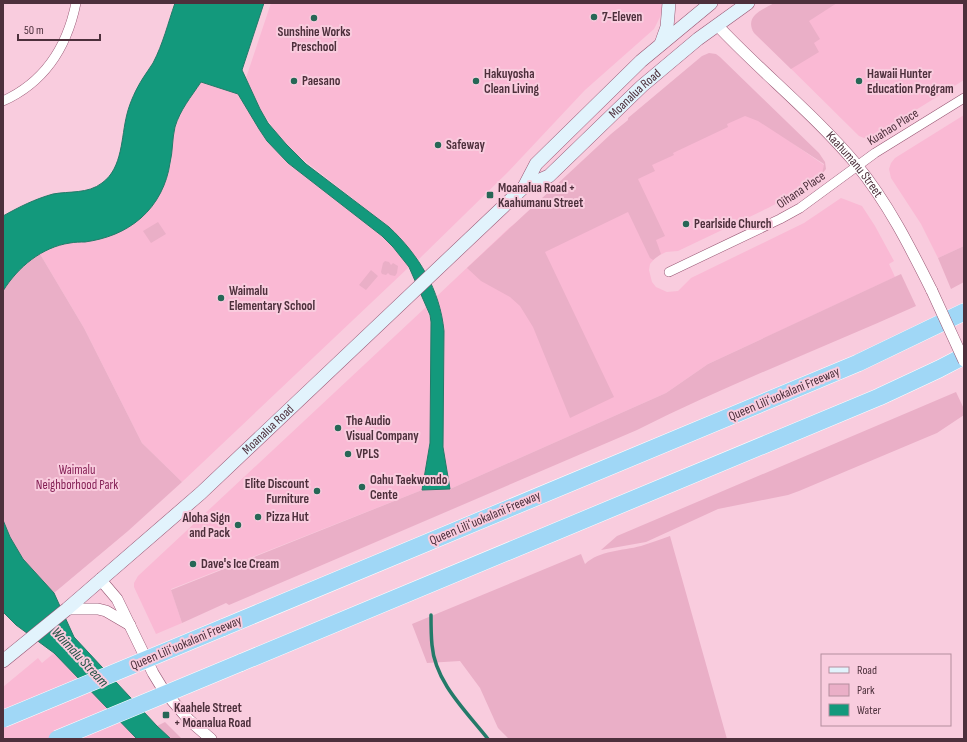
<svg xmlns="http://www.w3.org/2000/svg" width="967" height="742" viewBox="0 0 967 742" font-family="'Sofia Sans Condensed',sans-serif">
  <rect width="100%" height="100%" fill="#f9ccde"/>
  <path fill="#fab9d4" d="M271 3H662V8L661 15 654 29 585 90 508 172 418 260 401 239 389 227 296 154 277 134 260 109 246 78Z
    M803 3H964V80L874 136 864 138 859 136 752 30 775 28Z
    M201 82 238 94 259 129 267 141 288 163 382 236 393 247 409 267 182 482 142 443 84 328 40 254 60 245 70 243 98 240 109 236 131 225 141 218 150 208 157 198 167 177 171 163 173 136 179 117 183 109Z
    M704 82 824 165 822 174 798 192 768 208 678 251 666 252 656 257 650 264 649 270 652 282 656 287 667 292 678 291 691 278 804 223 841 198 862 206 875 226 894 261 889 264 895 277 708 364 666 393 450 489 443 447 444 331 436 297 509 228Z
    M964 115V246L938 258 921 224 891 178 889 169 891 163 895 158Z
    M426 307 431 322 430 443 422 490 171 589 182 623 156 634 134 587V583L138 576Z
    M54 653 137 739H3V687L38 658 42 663Z"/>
  <path fill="#eaafc7" d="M774 3H837L809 21 820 39 814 43 819 52 791 69 754 33C744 16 762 10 774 3Z
    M709 53 716 54 720 57 819 153 825 162 826 169 822 174 824 164 758 121 745 116 727 124 728 127 673 153 674 155 652 165 655 171 638 179 665 236 656 240 661 254 653 260 650 258 628 212 545 252 614 397 570 418 533 327 520 306 510 297 481 281 467 268 611 134 628 120V118L702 56Z
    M158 222 166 234 151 243 143 231Z
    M964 246V282L951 289 938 258Z
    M40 254 84 328 142 443 182 482 128 531 54 593 23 559 10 537 3 520V291C13 275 25 264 40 254Z
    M385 261 389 262 391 265 393 263 398 266 397 273 395 276 390 275 388 273 386 275 382 274 381 272 383 263Z
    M371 270 378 276 366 290 359 285Z
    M901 274 916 306C823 348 728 384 637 430L229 605 226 603 182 623 171 590 422 490 450 489 666 393 708 364Z
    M956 392 964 409V415L937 433 925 438 799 491 788 495 718 509 646 542 601 550 617 536Z
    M670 536 727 739H509L498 728 480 688 460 661 427 663 412 624 581 554 585 564C600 550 622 551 641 546 651 543 661 539 670 536Z
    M165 722 182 739H171L157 726Z"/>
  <path fill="#13997c" stroke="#247a69" d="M175 3H264L242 70 260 109 268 123 286 144 306 164 389 227C419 255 440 290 444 331L443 447 450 489 422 490 430 443 431 322 430 315 409 267 393 247 382 236 288 163 267 141 259 129 238 94 201 82C191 97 180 110 175 127 172 139 173 151 170 163 167 184 157 204 141 218 125 232 106 239 85 242 80 242 75 242 70 243 42 247 18 267 3 291V216C19 207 35 199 53 194 69 191 88 194 102 183 123 168 121 137 127 114 130 102 136 89 143 78 146 73 150 68 153 63 163 44 168 23 175 3Z
    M3 520 10 537 23 559 54 593 74 637 157 726 171 739H137L54 653 16 625 3 612Z"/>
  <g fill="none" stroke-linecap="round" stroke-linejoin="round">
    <path stroke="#247a69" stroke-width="3.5" d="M431 615C431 625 431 635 432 645 435 682 466 711 488 739"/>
    <defs>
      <path id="minor" d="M3 101C45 82 67 47 76 3
        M669 272 780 219 800 208 875 153 964 98"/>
      <g id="tertiary">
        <path id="s1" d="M717 25C762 73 814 114 856 164 888 203 910 247 932 291"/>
        <path d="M100 579 117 599 153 673 164 691 189 720 211 739"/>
        <path d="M67 609H98L106 611 130 625"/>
      </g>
      <g id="secondary">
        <path d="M661 44 667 27 669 3"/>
        <path d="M524 187 536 164 641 61 711 3"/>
        <path id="s2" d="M3 661 67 609 201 493 524 187 549 176 642 86 698 39 748 3"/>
      </g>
      <path id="motorway" d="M222 628 858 363 964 312
        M240 663 879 397 939 369 964 356"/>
    </defs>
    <use href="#minor" stroke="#965572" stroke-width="10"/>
    <use href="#tertiary" stroke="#965572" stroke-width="12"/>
    <use href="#secondary" stroke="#965572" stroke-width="14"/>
    <use href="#motorway" stroke="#fff" stroke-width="18"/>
    <use href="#minor" stroke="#fff" stroke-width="9"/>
    <use href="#tertiary" stroke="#fff" stroke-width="11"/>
    <use href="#secondary" stroke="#e2f3fc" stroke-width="13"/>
    <use href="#motorway" stroke="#a0d7f6" stroke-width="17"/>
    <defs>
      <path id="tertiary-bridge" d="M932 291 964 361"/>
      <path id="motorway-bridge" d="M3 719 222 628
        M57 739 240 663"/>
    </defs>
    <use href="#tertiary-bridge" stroke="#965572" stroke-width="12" stroke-linecap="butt"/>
    <use href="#motorway-bridge" stroke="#fff" stroke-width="18" stroke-linecap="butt"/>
    <use href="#tertiary-bridge" stroke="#fff" stroke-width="11"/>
    <use href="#motorway-bridge" stroke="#a0d7f6" stroke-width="17"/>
  </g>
  <g fill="#266756" stroke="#f9ccde" stroke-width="1.5">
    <circle cx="594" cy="17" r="4"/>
    <circle cx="314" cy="18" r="4"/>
    <circle cx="294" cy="81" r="4"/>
    <circle cx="476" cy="81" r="4"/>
    <circle cx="859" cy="81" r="4"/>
    <circle cx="438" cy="145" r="4"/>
    <rect x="486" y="191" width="8" height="8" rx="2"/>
    <circle cx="686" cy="224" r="4"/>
    <circle cx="221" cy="298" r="4"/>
    <circle cx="338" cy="428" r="4"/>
    <circle cx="348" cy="454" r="4"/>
    <circle cx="362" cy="487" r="4"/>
    <circle cx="317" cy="491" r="4"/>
    <circle cx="258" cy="517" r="4"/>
    <circle cx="238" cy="525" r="4"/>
    <circle cx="193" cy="564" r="4"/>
    <rect x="162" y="711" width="8" height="8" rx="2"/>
  </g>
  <g text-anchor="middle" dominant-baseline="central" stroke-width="4" stroke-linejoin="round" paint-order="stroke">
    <g font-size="13" font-weight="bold" fill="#4d303c" stroke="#f9ccde" text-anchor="start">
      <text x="602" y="17">7-Eleven</text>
      <text x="314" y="32" text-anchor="middle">Sunshine Works<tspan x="314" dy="15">Preschool</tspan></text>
      <text x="484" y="74">Hakuyosha<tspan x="484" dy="15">Clean Living</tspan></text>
      <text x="867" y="74">Hawaii Hunter<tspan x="867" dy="15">Education Program</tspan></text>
      <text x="302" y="81">Paesano</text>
      <text x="446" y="145">Safeway</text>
      <text x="498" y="188">Moanalua Road +<tspan x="498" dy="15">Kaahumanu Street</tspan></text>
      <text x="694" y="224">Pearlside Church</text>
      <text x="229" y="291">Waimalu<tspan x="229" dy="15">Elementary School</tspan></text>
      <text x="346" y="421">The Audio<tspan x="346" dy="15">Visual Company</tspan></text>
      <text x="356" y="454">VPLS</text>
      <text x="370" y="480">Oahu Taekwondo<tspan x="370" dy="15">Cente</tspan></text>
      <text x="309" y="484" text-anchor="end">Elite Discount<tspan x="309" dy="15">Furniture</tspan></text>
      <text x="266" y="517">Pizza Hut</text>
      <text x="230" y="518" text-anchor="end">Aloha Sign<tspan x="230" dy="15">and Pack</tspan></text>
      <text x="201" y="564">Dave's Ice Cream</text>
      <text x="174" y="708">Kaahele Street<tspan x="174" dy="15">+ Moanalua Road</tspan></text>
    </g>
    <g font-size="13" fill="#4d303c" stroke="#f9ccde">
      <text stroke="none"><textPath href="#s2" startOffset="851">Moanalua Road</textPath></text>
      <text transform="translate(893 127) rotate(-32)">Kuahao Place</text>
      <text stroke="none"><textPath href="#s1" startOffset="196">Kaahumanu Street</textPath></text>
      <text transform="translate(801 190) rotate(-34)">Oihana Place</text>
      <text transform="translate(784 394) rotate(-23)">Queen Liliʻuokalani Freeway</text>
      <text stroke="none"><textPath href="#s2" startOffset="352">Moanalua Road</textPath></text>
      <text transform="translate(485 518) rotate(-23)">Queen Liliʻuokalani Freeway</text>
      <text transform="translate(186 643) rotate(-23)">Queen Liliʻuokalani Freeway</text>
    </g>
    <g font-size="13" fill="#852156" stroke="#f9ccde">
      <text x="77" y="470">Waimalu<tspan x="77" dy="15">Neighborhood Park</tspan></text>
    </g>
    <g font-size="14" font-style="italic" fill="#1f4f42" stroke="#f9ccde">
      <text transform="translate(80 657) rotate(47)">Waimalu Stream</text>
    </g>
  </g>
  <rect width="967" height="742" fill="none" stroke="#4d303c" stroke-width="8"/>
  <rect x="821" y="654" width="130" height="72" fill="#f9ccde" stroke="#b48e9d"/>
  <rect x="829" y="667" width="20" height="6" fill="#e2f3fc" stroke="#b48e9d"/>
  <text x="857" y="674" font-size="12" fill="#4d303c">Road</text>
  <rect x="829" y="684" width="20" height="12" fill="#eaafc7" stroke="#b48e9d"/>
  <text x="857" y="694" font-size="12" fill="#4d303c">Park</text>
  <rect x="829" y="704" width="20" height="12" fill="#13997c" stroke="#b48e9d"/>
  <text x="857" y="714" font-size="12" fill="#4d303c">Water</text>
  <path d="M18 34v6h82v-6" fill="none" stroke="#4d303c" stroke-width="2"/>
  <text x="24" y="34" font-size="12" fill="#4d303c" stroke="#f9ccde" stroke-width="3" paint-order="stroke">50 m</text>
</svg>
